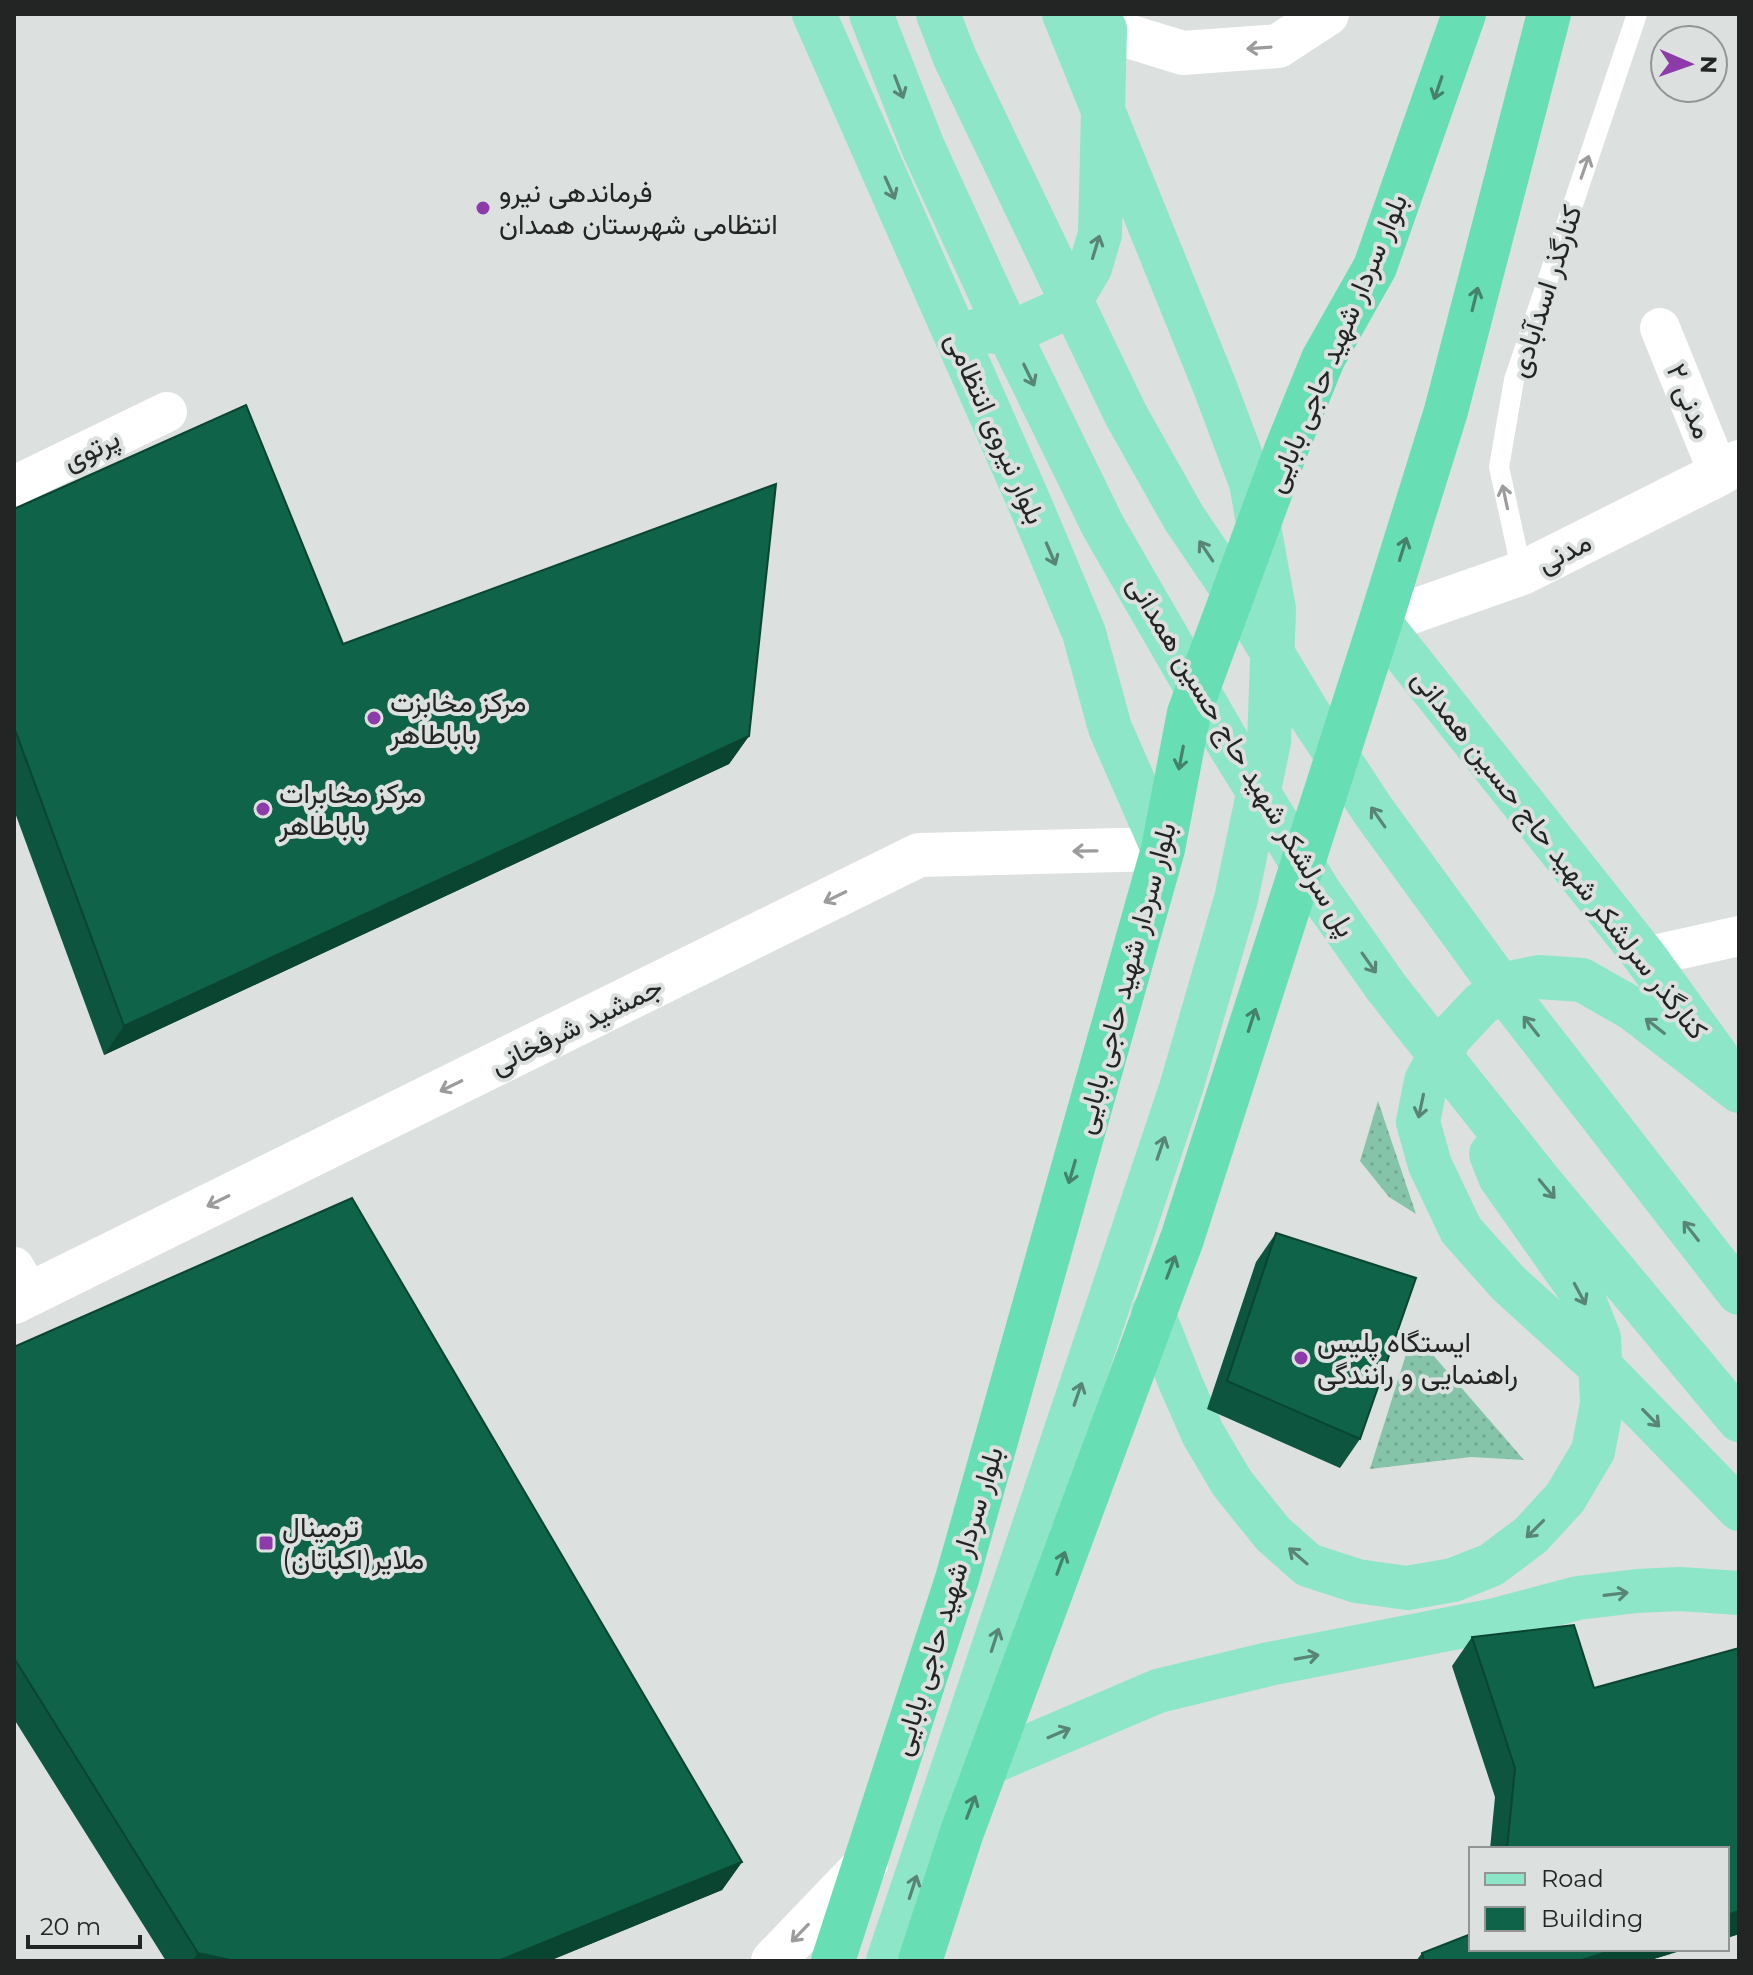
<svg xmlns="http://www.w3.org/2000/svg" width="1753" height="1975" viewBox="0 0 1753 1975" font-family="Montserrat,Vazirmatn,sans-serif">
  <defs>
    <pattern id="grass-dots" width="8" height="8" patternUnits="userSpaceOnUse" patternTransform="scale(2)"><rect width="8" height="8" fill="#86c4a9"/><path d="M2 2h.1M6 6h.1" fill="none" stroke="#73a891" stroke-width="1.8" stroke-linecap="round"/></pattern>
  </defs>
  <rect width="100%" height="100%" fill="#dce0de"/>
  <path fill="url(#grass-dots)" d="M1378 1101 1416 1214 1389 1197 1360 1161Z
    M1413 1332 1524 1460 1471 1457 1370 1469Z"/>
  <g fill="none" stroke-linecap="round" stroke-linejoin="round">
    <path stroke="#fff" stroke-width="20" d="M1522 573 1499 467 1514 380 1637 14"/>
    <path stroke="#fff" stroke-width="40" d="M1660 328 1719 474
      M14 486 167 412
      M1645 957 1739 936
      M14 1267 30 1294"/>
    <path stroke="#fff" stroke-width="44" d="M773 1961 866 1864"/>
    <path stroke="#fff" stroke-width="44" d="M1100 14 1105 29 1183 53 1278 46 1327 14
      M1380 623 1522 573 1719 474 1739 462
      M14 1302 919 855 1163 849"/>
    <path stroke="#8de6c7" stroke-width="44" d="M814 14 1030 504 1084 633 1110 728 1163 849
      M871 14 923 147 1000 315 1103 526 1227 741 1320 893 1386 987 1460 1081 1538 1179 1739 1420
      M938 14 955 58 1126 415 1184 518 1249 614 1306 709 1374 812 1505 992 1739 1293
      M979 330 1003 333 1026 326 1057 312 1073 296 1090 268 1100 234 1105 29
      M1380 623 1645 957 1716 1055
      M1739 1091 1633 1009 1582 980 1539 977 1515 982 1481 1004 1450 1037 1426 1081 1418 1122 1430 1165 1461 1230 1509 1284 1605 1371 1739 1509
      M1153 1313 1181 1384 1203 1434 1232 1483 1273 1534 1308 1565 1357 1581 1407 1588 1453 1580 1491 1565 1531 1535 1565 1498 1593 1451 1602 1404 1599 1338 1581 1292 1500 1177 1491 1154
      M987 1764 1158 1691 1269 1664 1495 1620 1578 1598 1637 1591 1680 1589 1739 1593
      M888 1961 1181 1088 1236 899 1269 742 1274 609 1251 483 1215 387 1064 14"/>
    <path stroke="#67deb4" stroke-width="44" d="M833 1961 957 1579 1163 849 1189 713 1286 450 1323 359 1375 267 1464 14
      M920 1961 962 1832 1182 1239 1380 623 1446 411 1549 14"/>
  </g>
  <path fill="#0d553e" d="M14 509 343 644 749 736 729 764 104 1055 14 810Z
    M1276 1233 1360 1439 1340 1468 1207 1409 1256 1262Z
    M14 1347 742 1862 722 1890 549 1961H166L14 1719Z
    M1472 1637 1594 1688 1739 1648V1934L1727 1938V1849H1490L1495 1797 1452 1666Z
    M1422 1953 1670 1954 1647 1961H1416Z"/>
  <path fill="#0a4532" d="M749 736 729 764 104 1055 124 1026Z
    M742 1862 722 1890 549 1961H498Z
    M1739 1911V1934L1727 1938V1915Z
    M1616 1949H1687L1647 1961H1579Z
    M198 1953 235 1961H192Z"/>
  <path fill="#0f6348" stroke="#0a4532" stroke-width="2" d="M246 405 343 644 776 484 749 736 124 1026 14 727V509Z
    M352 1198 742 1862 498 1961H235L198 1953 14 1658V1347Z
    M1276 1233 1416 1278 1360 1439 1227 1381Z
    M1574 1625 1594 1688 1739 1648V1911L1727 1915V1849H1507L1515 1768 1472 1637Z
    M1471 1934V1949H1616L1579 1961H1424L1422 1953Z"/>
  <defs><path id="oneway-shaft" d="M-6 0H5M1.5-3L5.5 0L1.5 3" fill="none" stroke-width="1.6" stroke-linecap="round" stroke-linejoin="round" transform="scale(2)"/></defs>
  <g stroke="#9c9c9c">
    <use href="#oneway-shaft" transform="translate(1259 48) rotate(176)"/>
    <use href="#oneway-shaft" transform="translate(1585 167) rotate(-71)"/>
    <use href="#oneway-shaft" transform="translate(1505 497) rotate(-102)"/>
    <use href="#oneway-shaft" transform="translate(1085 851) rotate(179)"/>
    <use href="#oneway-shaft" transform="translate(835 897) rotate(154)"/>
    <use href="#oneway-shaft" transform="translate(451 1086) rotate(154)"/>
    <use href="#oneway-shaft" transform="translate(218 1201) rotate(154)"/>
    <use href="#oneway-shaft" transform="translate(800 1933) rotate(134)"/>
  </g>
  <g stroke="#588576">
    <use href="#oneway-shaft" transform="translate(899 87) rotate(69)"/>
    <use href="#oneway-shaft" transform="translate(890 188) rotate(66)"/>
    <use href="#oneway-shaft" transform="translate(1096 247) rotate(-73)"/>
    <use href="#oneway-shaft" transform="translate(1029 375) rotate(64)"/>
    <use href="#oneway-shaft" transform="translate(1206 551) rotate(-124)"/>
    <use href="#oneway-shaft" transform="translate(1051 554) rotate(67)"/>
    <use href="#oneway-shaft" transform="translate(1378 817) rotate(-125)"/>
    <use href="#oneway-shaft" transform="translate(1369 963) rotate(55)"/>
    <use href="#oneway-shaft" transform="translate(1531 1026) rotate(-128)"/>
    <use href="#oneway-shaft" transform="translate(1655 1026) rotate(-142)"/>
    <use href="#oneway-shaft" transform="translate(1421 1106) rotate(102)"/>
    <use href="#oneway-shaft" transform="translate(1161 1148) rotate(-71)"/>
    <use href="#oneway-shaft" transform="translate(1547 1189) rotate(50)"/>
    <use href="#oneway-shaft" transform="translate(1691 1231) rotate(-128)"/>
    <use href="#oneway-shaft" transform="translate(1580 1294) rotate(62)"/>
    <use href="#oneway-shaft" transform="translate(1078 1394) rotate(-71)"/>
    <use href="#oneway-shaft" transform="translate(1651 1418) rotate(46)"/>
    <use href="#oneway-shaft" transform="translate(1535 1529) rotate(135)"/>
    <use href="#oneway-shaft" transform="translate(1298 1556) rotate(-139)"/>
    <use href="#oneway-shaft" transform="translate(1616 1594) rotate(-7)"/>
    <use href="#oneway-shaft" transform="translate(995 1640) rotate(-72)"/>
    <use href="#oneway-shaft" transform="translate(1307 1657) rotate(-10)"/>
    <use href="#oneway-shaft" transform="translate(1059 1733) rotate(-23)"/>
    <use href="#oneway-shaft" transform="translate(913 1887) rotate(-72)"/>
  </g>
  <g stroke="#45816c">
    <use href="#oneway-shaft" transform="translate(1438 88) rotate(109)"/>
    <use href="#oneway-shaft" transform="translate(1475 299) rotate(-76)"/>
    <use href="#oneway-shaft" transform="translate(1403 549) rotate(-73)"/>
    <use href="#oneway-shaft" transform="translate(1181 758) rotate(101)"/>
    <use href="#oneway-shaft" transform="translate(1252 1020) rotate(-72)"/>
    <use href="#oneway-shaft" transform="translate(1072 1172) rotate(106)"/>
    <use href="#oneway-shaft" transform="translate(1171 1267) rotate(-69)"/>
    <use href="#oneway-shaft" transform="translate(1061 1563) rotate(-70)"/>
    <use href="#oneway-shaft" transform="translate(971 1807) rotate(-69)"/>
  </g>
  <g fill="#8d3baa" stroke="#dce0de" stroke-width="3">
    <circle cx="483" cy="208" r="8"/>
    <circle cx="374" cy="718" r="8"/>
    <circle cx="263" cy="809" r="8"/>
    <circle cx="1301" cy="1358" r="8"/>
    <rect x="258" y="1535" width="16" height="16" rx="4"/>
  </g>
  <g text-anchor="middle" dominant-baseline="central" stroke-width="8" stroke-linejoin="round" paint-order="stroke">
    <g font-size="28" fill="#232424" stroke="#dce0de" text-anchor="start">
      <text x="499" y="192">فرماندهی نیرو<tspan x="499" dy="32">انتظامی شهرستان همدان</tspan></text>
      <text x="390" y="702">مرکز مخابزت<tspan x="390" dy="32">باباطاهر</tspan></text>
      <text x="279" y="793">مرکز مخابرات<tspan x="279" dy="32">باباطاهر</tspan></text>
      <text x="1317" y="1342">ایستگاه پلیس<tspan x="1317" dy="32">راهنمایی و رانندگی</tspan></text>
      <text x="282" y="1527">ترمینال<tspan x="282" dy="32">ملایر(اکباتان)</tspan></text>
    </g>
    <g font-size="28" fill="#232424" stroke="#dce0de">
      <text transform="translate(1545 291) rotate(-72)">کنارگذر اسدآبادی</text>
      <text transform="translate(1336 343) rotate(-67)">بلوار سردار شهید حاجی بابایی</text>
      <text transform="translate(1690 401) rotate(68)">مدنی ۲</text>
      <text transform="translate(996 428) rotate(66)">بلوار نیروی انتظامی</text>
      <text transform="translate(91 449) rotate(-26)">پرتوی</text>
      <text transform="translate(1564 552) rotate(-27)">مدنی</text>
      <text transform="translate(1242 756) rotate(59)">پل سرلشکر شهید حاج حسین همدانی</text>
      <text transform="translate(1560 854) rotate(52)">کنارگذر سرلشکر شهید حاج حسین همدانی</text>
      <text transform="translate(1125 978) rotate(-75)">بلوار سردار شهید حاجی بابایی</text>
      <text transform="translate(576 1025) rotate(-26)">جمشید شرفخانی</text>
      <text transform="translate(947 1601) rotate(-73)">بلوار سردار شهید حاجی بابایی</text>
    </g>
  </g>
  <rect width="1753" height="1975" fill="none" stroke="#232424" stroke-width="32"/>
  <rect x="1469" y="1847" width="260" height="104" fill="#dce0de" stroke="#929594" stroke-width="2"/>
  <rect x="1485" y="1873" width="40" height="12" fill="#8de6c7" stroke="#929594" stroke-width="2"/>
  <text x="1541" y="1887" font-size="24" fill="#232424">Road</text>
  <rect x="1485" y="1907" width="40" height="24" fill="#0f6348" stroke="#929594" stroke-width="2"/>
  <text x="1541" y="1927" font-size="24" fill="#232424">Building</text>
  <g transform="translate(1689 64) rotate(92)"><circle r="38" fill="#dce0de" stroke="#929594" stroke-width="2"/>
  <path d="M0-6L14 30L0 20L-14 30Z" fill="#8d3baa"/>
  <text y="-12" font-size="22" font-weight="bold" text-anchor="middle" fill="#232424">N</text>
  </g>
  <path d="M28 1935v12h112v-12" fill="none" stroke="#232424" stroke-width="4"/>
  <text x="40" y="1935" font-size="24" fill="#232424" stroke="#dce0de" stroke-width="6" paint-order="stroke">20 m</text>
</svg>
